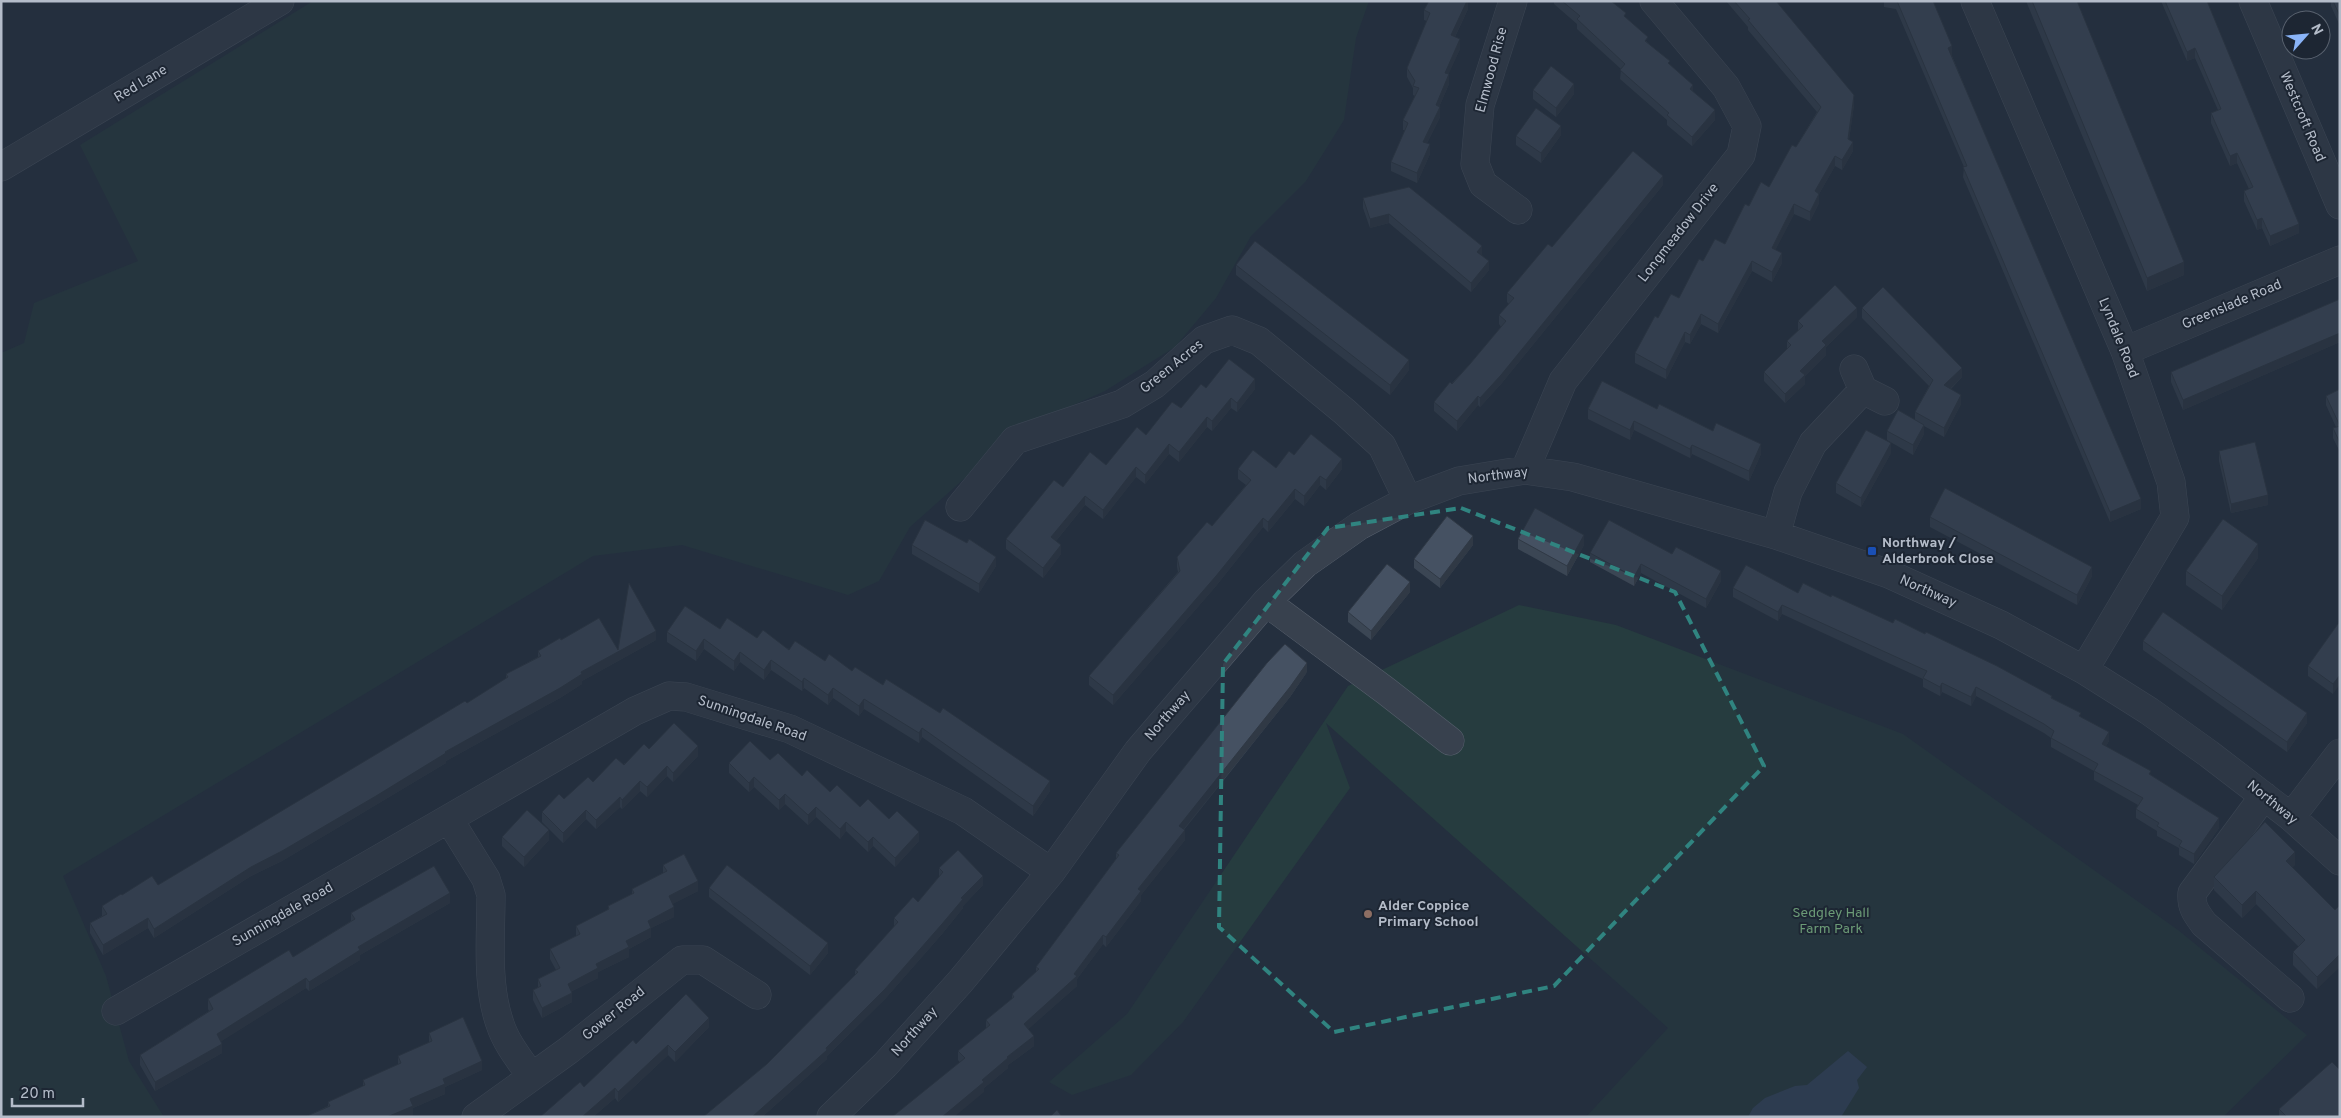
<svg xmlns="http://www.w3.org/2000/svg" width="2341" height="1118" viewBox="0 0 2341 1118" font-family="Overpass,sans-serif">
  <rect width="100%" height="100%" fill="#242f3e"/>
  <path fill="#263c3f" d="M313 1H1369L1356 38 1344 120 1306 181 1251 236 1216 298 1175 347 1105 391 1044 418 1029 421 910 527 879 581 848 595 682 545 593 556 63 876 106 976 129 1061 164 1117H1V353L24 343 34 303 138 261 80 145Z
    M1519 605 1616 625 1903 734 2178 930 2307 1035 2223 1117H1586L1668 1028 1326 723 1350 788 1183 1022 1131 1075 1072 1095 1049 1082 1127 1014 1348 686Z"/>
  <path fill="#394c67" d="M1848 1051 1867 1067 1857 1080 1859 1088 1841 1117H1748L1753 1108 1765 1098 1795 1086 1807 1085Z"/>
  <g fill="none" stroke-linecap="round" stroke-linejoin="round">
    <defs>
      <path id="minor" d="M1513 1 1480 105 1475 164 1483 184 1518 210
        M1975 1 2125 351 2171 482 2175 517 2084 670
        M2253 1 2340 205
        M1 167 280 1
        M2125 351 2340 260
        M1854 369 1863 390 1885 401
        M1525 470 1563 381 1741 155 1747 126 1726 87 1654 1
        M960 507 1015 440 1122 404 1155 384 1204 340 1232 330 1259 341 1345 412 1382 446 1408 500
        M1776 535 1788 492 1813 443 1863 390
        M1266 602 1386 691 1450 741
        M2264 796 2192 893C2191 907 2196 913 2204 924L2290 998
        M2291 817 2340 753
        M449 819 486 879 491 895C491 937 486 984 500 1024 506 1043 520 1060 531 1076
        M116 1011 635 711 669 696 686 697 790 729 963 811 1051 872
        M476 1117 569 1050 682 960H703L757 995
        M831 1117 885 1065 960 982 1051 872 1138 751 1266 602 1305 564 1359 526 1408 500 1459 481 1525 470 1573 477 1776 535 1889 574 2001 625 2084 670 2149 711 2209 754 2291 817 2340 861"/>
    </defs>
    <use href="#minor" stroke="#565f6c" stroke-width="29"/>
    <use href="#minor" stroke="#38414e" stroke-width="28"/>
  </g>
  <path fill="#3b4654" d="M1429 1H1468V9L1455 37 1460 49 1448 74 1449 84 1439 107 1440 117 1427 143 1430 154 1417 183 1391 171V162L1405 130H1403V120L1415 96 1413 95V88L1407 77V68L1427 21 1424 20V10Z
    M1554 1H1611L1648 43 1670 65 1693 92 1715 120 1692 146 1667 125V120L1620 79 1621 69 1577 29V24L1554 4Z
    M1726 1H1776L1854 105 1849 139 1853 151 1842 170 1835 166 1819 194V203L1810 221 1794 214 1775 250 1782 263 1772 282 1752 271 1718 333 1701 324 1690 344 1685 342 1666 379 1635 363V353L1658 318 1679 298 1703 261 1725 244 1749 206 1769 187 1796 147 1817 112 1748 30V27Z
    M1884 1H1933L1952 56 2141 509 2110 522 1963 177 1964 167 1896 9 1884 7Z
    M2026 1H2077L2184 275 2147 291Z
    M2161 1H2207L2299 233 2270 246 2262 228 2257 230 2244 201V191L2249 189 2237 163 2230 166 2211 123V113L2218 110 2195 58 2187 61Z
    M2331 1H2340V26L2331 6Z
    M1533 90 1574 94 1556 117 1533 99Z
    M1561 135 1541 163 1516 145V136Z
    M1663 185 1501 384 1480 407 1478 405 1457 431 1434 411V402L1470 364 1501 327 1499 324V315L1509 304 1507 302V293L1552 247Z
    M1363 198 1482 255 1489 270 1471 292 1389 223 1370 228 1363 208Z
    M1236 265 1409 370 1390 395 1236 275Z
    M2340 299V342L2183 410 2171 382V372Z
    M1862 308 1962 377 1951 389 1961 404 1944 437 1924 426V434L1913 455 1887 440V431L1915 420V412L1929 386 1862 318Z
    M1857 317 1826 347V355L1805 376V384L1785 403 1764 381V372L1787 349V341L1798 331V321Z
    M1206 388 1255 389 1237 412 1231 408 1212 431 1207 427 1179 462 1169 454 1145 484 1136 477 1103 519 1085 505 1056 541 1061 554 1043 578 1006 549V539L1063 487 1106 465 1181 408Z
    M2340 389V452L2333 438V428L2336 427 2326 405V396Z
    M1588 409H1657L1713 431 1761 454 1749 481 1692 454 1690 458 1634 430 1630 440 1588 419Z
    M2219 451 2268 505 2231 513 2219 461Z
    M1891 453 1861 507 1836 493V483Z
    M1294 455 1342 469 1326 490 1320 485 1304 506 1295 499 1268 532 1263 527 1216 586 1113 705 1089 685V676L1178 572 1177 567V557L1212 526 1246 485 1238 479V469L1276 468Z
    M1930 517 2092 576 2077 605 1930 527Z
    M1518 539 1584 545 1567 576 1518 549Z
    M912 545 996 566 979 593 912 554Z
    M1473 545 1440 588 1414 568V559Z
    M1590 553 1721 581 1706 608 1641 573 1634 586 1590 562Z
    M2258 558 2222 610 2186 585V571Z
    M1733 588 1798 593 1831 597 2052 698 2081 717 2109 741 2106 746 2151 775 2219 828 2194 864 2179 855V848L2157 836V831L2136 818V809L2138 805 2094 780V771L2051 747V738L2044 733 1976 696 1971 706 1942 692 1940 696 1923 687V679L1782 614 1778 621 1733 597Z
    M1410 592 1371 640 1348 622V612Z
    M2340 621 2333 694 2308 676V666Z
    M720 629 757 638 825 661 852 671 883 685 1050 791 1033 816 922 737 919 743 864 709 859 716 833 698 828 705 804 688 802 691 771 670 764 680 740 662 734 671 704 649 696 661 667 642V632Z
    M561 640 618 650 656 640 582 681V684L560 698 446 761V763L282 861 251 876 154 938 148 928 103 955 90 933V923L102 916V906L122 895 158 885 467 703 506 679V674L538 657V651Z
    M2143 641 2307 723 2287 752 2143 650Z
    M1307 672 1290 697 1184 830 1185 840 1141 895V901L1106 947 1103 944 1077 979V986L1028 1029 1034 1046 1008 1065V1068L984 1088V1092L958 1060V1051L986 1029V1020L1012 999V994L1036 973V967L1116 859V853Z
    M649 749 698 756 673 782 667 776 647 797 640 791 622 809 620 807 596 829 586 819 563 843 542 822V812Z
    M770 760 802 776 830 792 860 807 889 819 919 841 895 867 873 846 868 852 846 831 840 839 816 817 808 825 785 804 779 810 754 787 749 792 729 773V763Z
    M502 837 549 840 524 867 502 846Z
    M663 865 698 891 672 904 674 917 651 928V937L629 949V957L598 972V978L572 991V1002L542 1018 533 1000V990L538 988V979L556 970 550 959V949L576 936V926L608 910V906L632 894V889L663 873Z
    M2295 865 2292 867 2335 910 2317 989 2293 965V952L2299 947 2256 904 2242 918 2214 890V877Z
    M939 868 983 885 963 906V908L942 934 885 999 827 1056V1059L762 1117H703L767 1064 855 975V970L894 927V918L918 902 939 877Z
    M709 888 828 953 810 975 709 897Z
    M450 903 360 955V960L309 991 306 988 221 1041 222 1053 155 1091 140 1065V1055L209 1011 208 1009V999L293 957 351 921V913Z
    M709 1027 675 1062 668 1055 618 1102 615 1098 593 1117H540L584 1087 636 1044Z
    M429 1033 482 1070 445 1087V1094L413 1108V1115L409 1117H305L328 1106V1102L363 1086V1080L398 1065V1056L429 1043Z
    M2279 1109 2340 1117H2279Z"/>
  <path fill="#303945" d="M1466 1H1468V9L1451 45V35Z
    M1460 39V49L1445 82V73Z
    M1952 46V56L1948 57V48Z
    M2195 48V58L2187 61V52Z
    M1449 74V84L1436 114V105Z
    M1574 84V94L1556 117V108Z
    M1693 85V95L1690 89Z
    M1854 95V105L1848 148V139Z
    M1440 107V117L1423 151V142Z
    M1715 110V120L1692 146V137Z
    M1561 126V135L1541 163V153Z
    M1853 142V151L1842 170V160Z
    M1430 144V154L1417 183V173Z
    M2237 153V163L2230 166V156Z
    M1835 156V166L1815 201V191Z
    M1663 176V185L1501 384 1480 407V398Z
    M1819 194V203L1810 221V212Z
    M1794 204V214L1772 257V248Z
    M1389 214V223L1370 228V219Z
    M2262 218V228L2257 230V220Z
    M2299 224V233L2270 246V236Z
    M1482 246V256L1477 252Z
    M1782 253V263L1772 282V272Z
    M1489 261V270L1471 292V283Z
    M1752 261V271L1718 333V324Z
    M2184 262V275L2147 291V278Z
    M1857 308V317L1826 347V355L1805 376V384L1785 403V394L1800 371 1822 341Z
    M1701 314V324L1690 344V335Z
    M1685 332V342L1666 379V370Z
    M2340 333V342L2183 410V400Z
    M1409 360V370L1390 395V385Z
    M1962 368V377L1944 395V385Z
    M1255 379V389L1237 412V403Z
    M1961 395V404L1944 437V428Z
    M1478 396V405L1457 431V421Z
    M1231 398V408L1212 431V421Z
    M1207 417V427L1179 462V452Z
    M1634 421V430L1630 440V430Z
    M1924 425V434L1913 455V445Z
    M1891 443V453L1861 507V498Z
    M1169 444V454L1145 484V475Z
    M1761 444V454L1749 481V471Z
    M1692 445V454L1690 458V449Z
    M1342 459V469L1326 490V480Z
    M1136 467V477L1103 519V510Z
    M1320 476V485L1304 506V496Z
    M1295 489V499L1268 532V522Z
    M2268 495V505L2231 513V504Z
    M1085 496V505L1051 547V537Z
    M2141 499V509L2110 522V512Z
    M1263 518V527L1216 586 1113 705V695Z
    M1584 535V545L1567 576V566Z
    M1473 536V545L1440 588V579Z
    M2258 544V558L2222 610V596Z
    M1061 545V554L1043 578V568Z
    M996 557V566L979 593V584Z
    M1641 564V573L1634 586V577Z
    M2092 567V576L2077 605V595Z
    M1721 571V581L1706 608V599Z
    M1410 582V592L1371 640V631Z
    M1782 605V614L1778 621V612Z
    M656 631V640L582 681V684L560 698 446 761V763L282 861 251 876 154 938V929L251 867 581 672Z
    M704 639V649L696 661V651Z
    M740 652V662L734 671V661Z
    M771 660V670L764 680V670Z
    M1307 663V672L1290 697 1179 835V826Z
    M2340 675V684L2333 694V684Z
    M804 678V688L802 691V682Z
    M1942 683V692L1940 696V687Z
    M1976 687V696L1971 706V697Z
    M833 688V698L828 705V695Z
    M864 699V709L859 716V706Z
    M2307 713V723L2287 752V742Z
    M922 728V737L919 743V733Z
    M2109 732V741L2102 753V744Z
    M698 746V756L673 782V773Z
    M667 766V776L647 797V787Z
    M754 777V787L749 792V783Z
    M640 781V791L622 809V800Z
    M1050 781V791L1033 816V806Z
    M785 794V804L779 810V800Z
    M620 797V807L596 829V820Z
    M816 807V817L808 825V815Z
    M586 810V819L563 843V833Z
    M2219 818V828L2194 864V854Z
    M846 822V831L840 839V829Z
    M549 830V840L524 867V857Z
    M1185 830V840L1141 895V901L1106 947V937L1138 889Z
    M919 832V841L895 867V858Z
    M873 837V846L868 852V842Z
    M2295 852V865L2286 874V861Z
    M983 876V885L963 906V908L942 934 885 999 827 1056V1059L762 1117H752L826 1048 961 898Z
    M698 881V891L669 906V896Z
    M2256 891V904L2242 918V905Z
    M450 893V903L360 955V960L309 991V982L358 947Z
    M674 907V917L651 928V937L629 949V957L598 972V978L568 993V984L596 964 626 941 648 921Z
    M148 918V928L103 955V945Z
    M1103 935V944L1077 979V986L1024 1033V1024L1074 974Z
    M828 943V953L810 975V966Z
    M2340 954V967L2317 989V977Z
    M306 978V988L217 1044V1034Z
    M572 993V1002L542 1018V1008Z
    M709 1018V1027L675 1062V1052Z
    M1034 1036V1046L1008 1065V1068L984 1088V1092L954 1117H942L1007 1057Z
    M222 1044V1053L155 1091V1082Z
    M668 1045V1055L618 1102V1092Z
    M482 1061V1070L445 1087V1094L413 1108V1115L409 1117H387L410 1099 443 1079Z
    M615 1088V1098L593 1117H582Z"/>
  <path fill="#455162" stroke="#303945" d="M1429 1H1467L1451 35 1460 39 1445 73 1449 74 1436 105 1440 107 1423 142 1430 144 1417 173 1391 162 1408 123 1403 120 1419 88 1413 86 1415 81 1407 68 1430 13 1424 10Z
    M1562 1H1611L1626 13 1624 16 1648 37 1645 41 1670 61 1668 63 1693 85 1690 89 1715 110 1692 137 1667 115 1669 113 1620 70 1625 64 1577 19 1580 16Z
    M1734 1H1776L1854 95 1848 139 1853 142 1842 160 1835 156 1815 191 1819 194 1810 212 1794 204 1772 248 1782 253 1772 272 1752 261 1718 324 1701 314 1690 335 1685 332 1666 370 1635 353 1655 316 1658 318 1671 294 1679 298 1699 259 1703 261 1715 239 1725 244 1745 204 1749 206 1761 182 1769 187 1792 145 1796 147 1821 107 1748 20 1750 19Z
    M1897 1H1933L1952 46 1948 48 2141 499 2110 512 1963 167 1967 166Z
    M2032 1H2077L2184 262 2147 278Z
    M2165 1H2207L2299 224 2270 236 2262 218 2257 220 2244 191 2253 187 2237 153 2230 156 2211 113 2221 109 2195 48 2187 52Z
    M2333 1H2340V16Z
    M1551 66 1574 84 1556 108 1533 90Z
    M1536 108 1561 126 1541 153 1516 136Z
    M1633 151 1663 176 1501 375 1480 398 1478 396 1457 421 1434 402 1450 382 1452 384 1470 364 1506 321 1499 315 1514 298 1507 293 1548 244 1552 247Z
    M1409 187 1482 246 1477 252 1489 261 1471 283 1389 214 1370 219 1363 198Z
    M1255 241 1409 360 1390 385 1236 265Z
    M1835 285 1857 308 1822 341 1826 345 1800 371 1805 375 1785 394 1764 372 1791 345 1787 341 1803 326 1798 321Z
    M1883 287 1962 368 1944 385 1961 395 1944 428 1915 412 1933 380 1862 308Z
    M2340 299V333L2183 400 2171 372Z
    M1229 359 1255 379 1237 403 1231 398 1212 421 1207 417 1179 452 1169 444 1145 475 1136 467 1103 510 1085 496 1051 537 1061 545 1043 568 1006 539 1054 480 1063 487 1090 452 1106 465 1137 427 1146 435 1172 402 1181 408 1201 384 1206 388Z
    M1602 381 1657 409 1659 404 1713 431 1716 423 1761 444 1749 471 1692 445 1690 449 1634 421 1630 430 1588 409Z
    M2340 389V426L2326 396Z
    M1898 410 1924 425 1913 445 1887 431Z
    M2340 426V443L2333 428Z
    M1866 430 1891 443 1861 498 1836 483Z
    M1311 434 1342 459 1326 480 1320 476 1304 496 1295 489 1268 522 1263 518 1216 576 1113 695 1089 676 1180 571 1177 557 1207 522 1212 526 1251 480 1238 469 1253 450 1276 468 1289 451 1294 455Z
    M2255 442 2268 495 2231 504 2219 451Z
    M1945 488 2092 567 2077 595 1930 517Z
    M1535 508 1584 535 1567 566 1518 539Z
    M1447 516 1473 536 1440 579 1414 559Z
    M2223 519 2258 544 2222 596 2186 571Z
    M925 520 967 543 969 539 996 557 979 584 912 545Z
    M1609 520 1672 554 1676 547 1721 571 1706 599 1641 564 1634 577 1590 553Z
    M1387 564 1410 582 1371 631 1348 612Z
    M1746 565 1798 593 1803 583 1831 597 1832 595 1893 623 1895 619 1925 634 1926 632 1997 666 2052 696 2051 698 2081 713 2079 716 2109 732 2102 744 2151 771 2149 774 2219 818 2194 854 2179 846 2182 841 2157 826 2159 823 2136 809 2143 798 2094 771 2098 764 2051 738 2054 731 2044 724 1976 687 1971 697 1942 683 1940 687 1923 678 1927 671 1782 605 1778 612 1733 588Z
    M629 583 656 631 581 672 582 674 560 688 445 752 446 753 376 796 282 851 251 867 154 929 148 918 103 945 90 923 107 914 102 906 121 894 122 895 152 876 158 885 465 701 467 703 508 677 506 674 541 656 538 651 560 638 561 640 599 618 618 650Z
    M685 606 720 629 727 618 757 638 763 630 789 650 795 641 825 661 829 654 852 671 855 667 883 685 886 679 940 713 943 708 1050 781 1033 806 922 728 919 733 864 699 859 706 833 688 828 695 804 678 802 682 771 660 764 670 740 652 734 661 704 639 696 651 667 632Z
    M2163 612 2307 713 2287 742 2143 641Z
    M2340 621V675L2333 684 2308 666Z
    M1285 644 1307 663 1290 687 1179 826 1185 830 1138 889 1141 891 1106 937 1103 935 1074 974 1077 976 1024 1024 1034 1036 1007 1057 1008 1058 982 1080 984 1082 942 1117H892L965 1058 958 1051 990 1025 986 1020 1014 997 1012 994 1039 969 1036 967 1119 855 1116 853 1267 663Z
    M674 723 698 746 673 773 667 766 647 787 640 781 622 800 620 797 596 820 586 810 563 833 542 812 559 794 564 799 588 777 593 782 616 758 624 765 644 744 649 749Z
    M750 741 770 760 778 753 802 776 807 770 830 792 837 785 860 807 868 799 889 819 897 811 919 832 895 858 873 837 868 842 846 822 840 829 816 807 808 815 785 794 779 800 754 777 749 783 729 763Z
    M527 810 549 830 524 857 502 837Z
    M2265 822 2295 852 2286 861 2335 910 2340 905V954L2317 977 2293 952 2305 940 2256 891 2242 905 2214 877Z
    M958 850 983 876 961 898 963 899 942 924 885 989 826 1048 827 1050 752 1117H703L767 1064 858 972 855 970 898 922 894 918 913 897 918 902 943 872 939 868Z
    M684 854 698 881 669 896 674 907 648 921 651 928 626 941 629 947 596 964 598 968 568 984 572 993 542 1008 533 990 541 986 538 979 560 968 550 949 580 934 576 926 609 909 608 906 634 893 632 889 667 871 663 865Z
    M727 865 828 943 810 966 709 888Z
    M434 866 450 893 358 947 360 950 309 982 306 978 217 1034 222 1044 155 1082 140 1055 213 1009 208 999 289 950 293 957 355 919 351 913Z
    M686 994 709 1018 675 1052 668 1045 618 1092 615 1088 582 1117H540L580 1082 584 1087 633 1040 636 1044Z
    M463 1017 482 1061 443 1079 445 1084 410 1099 413 1106 387 1117H305L330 1106 328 1102 365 1085 363 1080 401 1063 398 1056 432 1041 429 1033Z
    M2332 1062 2340 1070V1117H2287L2279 1109Z
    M1057 1110 1062 1117H1050Z"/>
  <path d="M0 0H2341V1118H0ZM1461 508 1675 592 1764 766 1554 986 1334 1032 1219 927 1223 664 1328 528Z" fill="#242f3e" fill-opacity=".55" fill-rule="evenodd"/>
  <path fill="none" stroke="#308480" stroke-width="4" stroke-dasharray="10 6" stroke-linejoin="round" d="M1461 508 1675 592 1764 766 1554 986 1334 1032 1219 927 1223 664 1328 528Z"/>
  <rect fill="#1a4fb4" stroke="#1d2633" stroke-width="2" x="1867" y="546" width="10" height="10" rx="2.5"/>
  <circle fill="#8d6e63" stroke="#1d2633" stroke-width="2" cx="1368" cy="914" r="5"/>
  <g text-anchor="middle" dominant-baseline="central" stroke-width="4" stroke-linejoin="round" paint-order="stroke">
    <g font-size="14" fill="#b4bcc9" stroke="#1d2633">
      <text transform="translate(1492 70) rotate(-75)">Elmwood Rise</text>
      <text transform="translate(141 84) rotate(-31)">Red Lane</text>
      <text transform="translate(2302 117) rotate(67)">Westcroft Road</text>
      <text transform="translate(1679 233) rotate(-52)">Longmeadow Drive</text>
      <text transform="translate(2232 305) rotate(-23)">Greenslade Road</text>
      <text transform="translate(2118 338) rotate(68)">Lyndale Road</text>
      <text transform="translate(1172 367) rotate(-39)">Green Acres</text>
      <text transform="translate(1498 476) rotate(-7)">Northway</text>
      <text transform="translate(1928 592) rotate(24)">Northway</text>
      <text transform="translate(1168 716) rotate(-49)">Northway</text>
      <text transform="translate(752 719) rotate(19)">Sunningdale Road</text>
      <text transform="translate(2272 803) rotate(39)">Northway</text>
      <text transform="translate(283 915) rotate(-30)">Sunningdale Road</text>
      <text transform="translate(614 1014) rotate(-39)">Gower Road</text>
      <text transform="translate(915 1032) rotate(-48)">Northway</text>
    </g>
    <g font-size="14" font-weight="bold" fill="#b4bcc9" stroke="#1d2633" text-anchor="start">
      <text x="1882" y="543">Northway /<tspan x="1882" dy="16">Alderbrook Close</tspan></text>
      <text x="1378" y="906">Alder Coppice<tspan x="1378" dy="16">Primary School</tspan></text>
    </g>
    <g font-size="14" fill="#6b9a76" stroke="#1d2633">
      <text x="1831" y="913">Sedgley Hall<tspan x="1831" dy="16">Farm Park</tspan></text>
    </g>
  </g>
  <rect width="2341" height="1118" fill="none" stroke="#b4bcc9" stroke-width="5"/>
  <g transform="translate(2306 35) rotate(63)"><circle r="24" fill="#1d2633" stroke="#59626f"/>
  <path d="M0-4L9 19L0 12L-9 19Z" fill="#8ab4f8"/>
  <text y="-8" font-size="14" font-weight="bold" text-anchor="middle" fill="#b4bcc9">N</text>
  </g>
  <path d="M12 1098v8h71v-8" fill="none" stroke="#b4bcc9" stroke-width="2.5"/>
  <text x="20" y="1098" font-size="15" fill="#b4bcc9" stroke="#1d2633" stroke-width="4" paint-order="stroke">20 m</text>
</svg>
